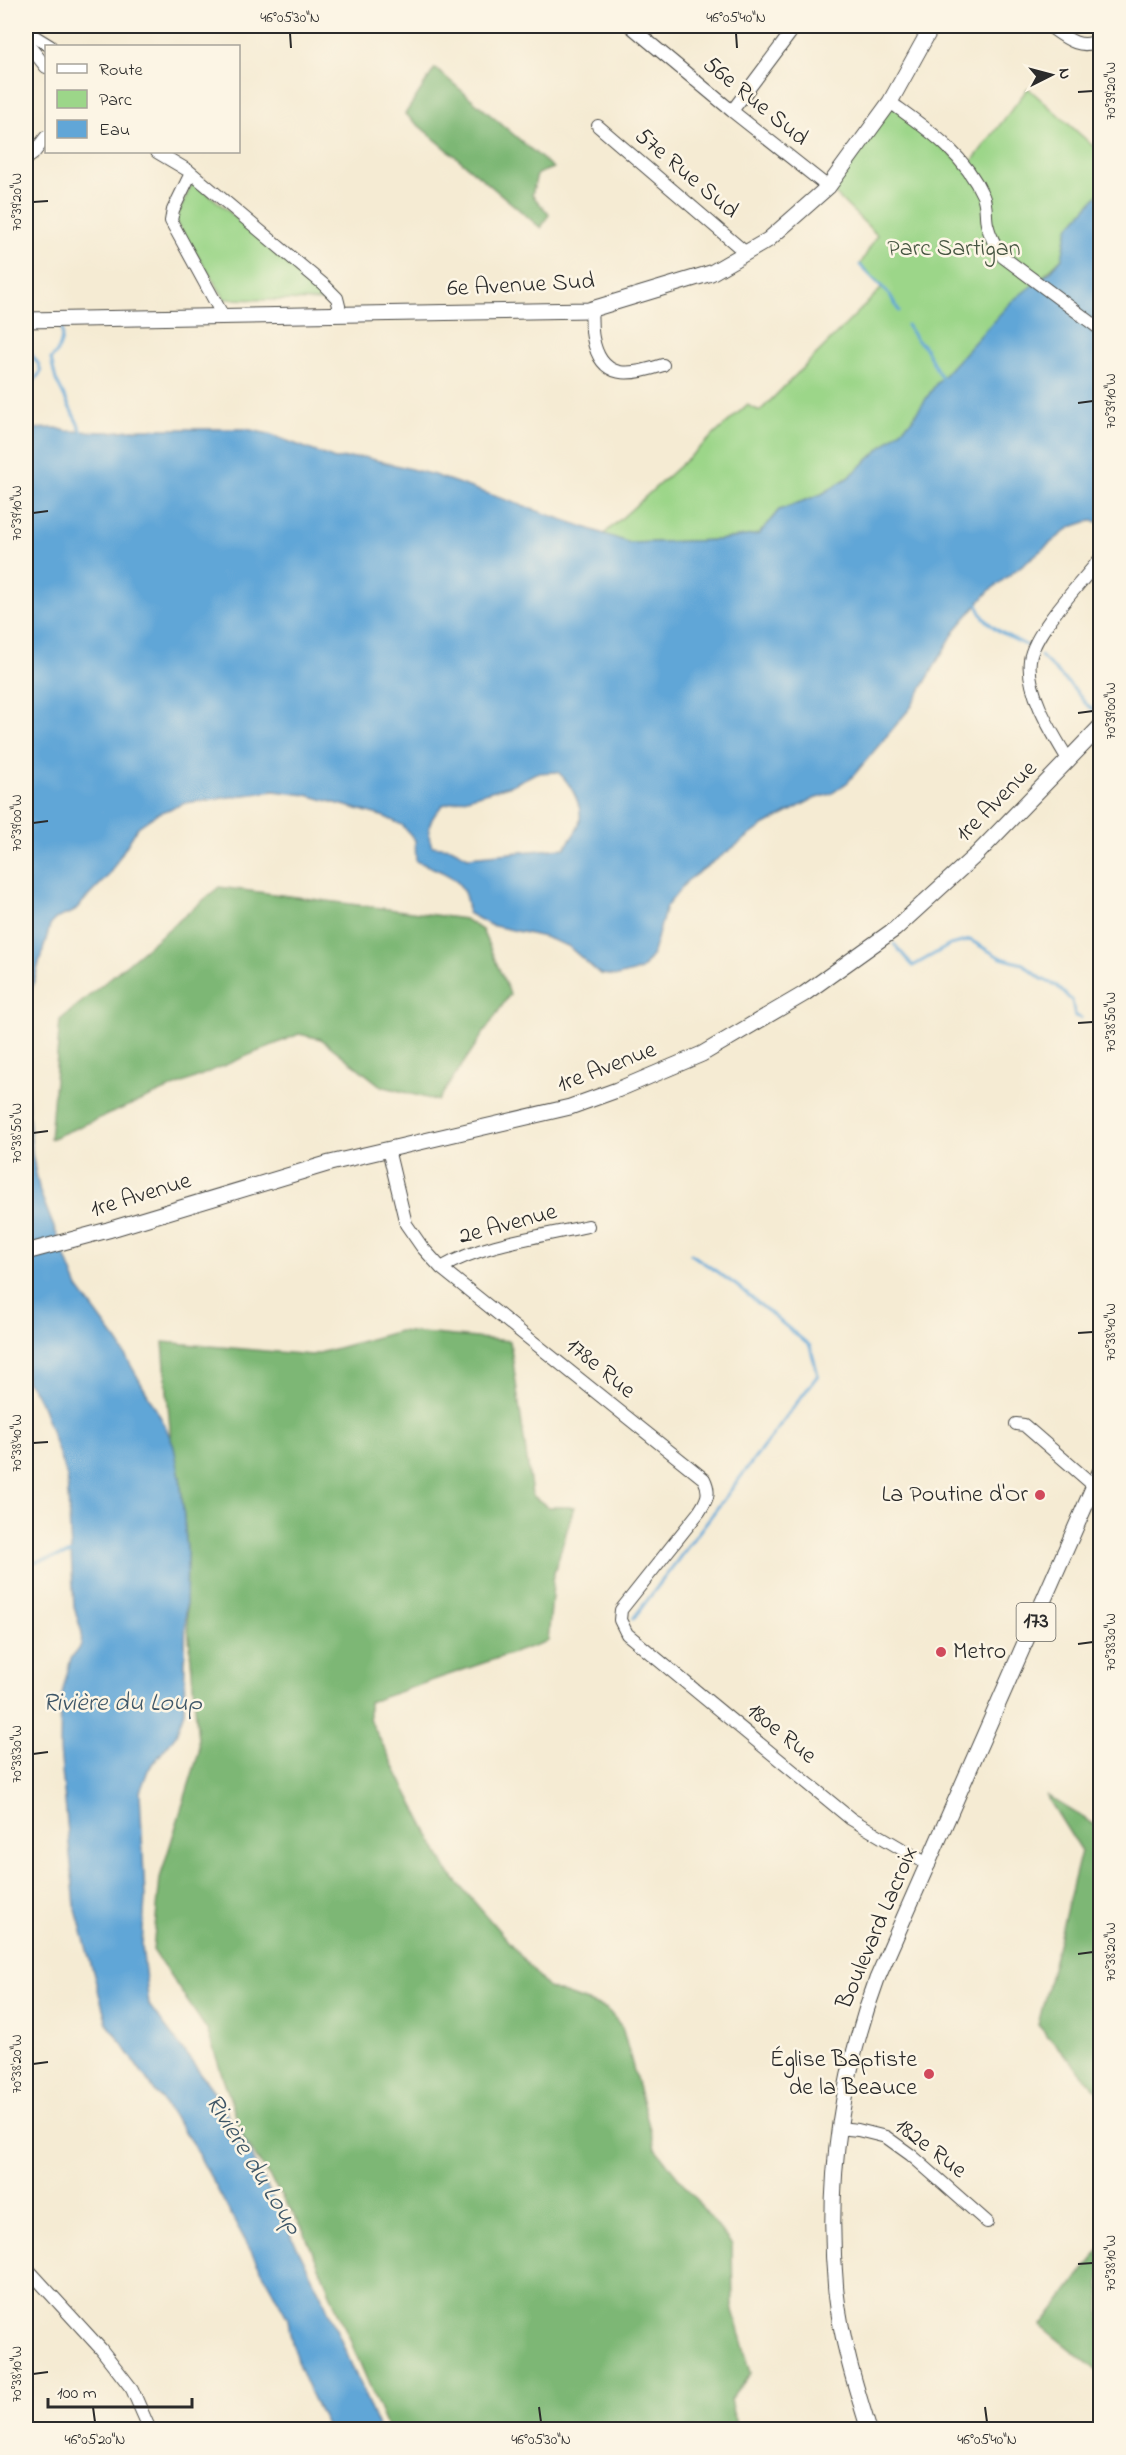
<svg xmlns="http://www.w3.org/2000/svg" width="1126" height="2455" viewBox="0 0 1126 2455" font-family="'Indie Flower',sans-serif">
  <rect width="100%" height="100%" fill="#fcf5e5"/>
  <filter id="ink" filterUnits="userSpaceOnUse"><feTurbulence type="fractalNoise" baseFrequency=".0167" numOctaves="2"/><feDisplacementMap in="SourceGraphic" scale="12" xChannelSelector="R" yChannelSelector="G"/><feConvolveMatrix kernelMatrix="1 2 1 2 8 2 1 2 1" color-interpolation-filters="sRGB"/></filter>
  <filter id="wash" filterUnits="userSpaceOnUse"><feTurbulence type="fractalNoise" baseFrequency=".008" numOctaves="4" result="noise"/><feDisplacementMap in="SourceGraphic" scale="24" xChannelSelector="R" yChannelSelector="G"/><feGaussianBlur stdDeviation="1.35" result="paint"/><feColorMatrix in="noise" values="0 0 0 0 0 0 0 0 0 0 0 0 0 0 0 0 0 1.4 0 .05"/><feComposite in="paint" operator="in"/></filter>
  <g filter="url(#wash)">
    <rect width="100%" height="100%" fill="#f5ebd3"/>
    <path fill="#9cd689" stroke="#64805a" stroke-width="1.5" d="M1028 88 1100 152V193L1068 228 1062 258 1036 283 911 421 849 477 822 494 779 510 759 534 719 540 630 543 603 535 747 405 760 411 882 288 860 265 877 235 828 187 890 102 967 168Z
      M193 181 331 298 329 301 225 299 175 221Z"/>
    <path fill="#7db775" stroke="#547150" stroke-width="1.5" d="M435 68 553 168 537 174 532 195 549 214 541 228 405 114Z
      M219 887 465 919 482 930 510 994 438 1101 381 1086 321 1039 299 1034 50 1139 60 1020Z
      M399 1331 510 1341 532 1495 548 1507H574L554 1573 548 1641 369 1702V1718L447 1870 548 1988 607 2009 622 2027 655 2148 732 2245 733 2311 751 2373 730 2400 737 2429H388L302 2227 243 2137 207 2030 153 1950 160 1878 199 1752 186 1603 187 1550 180 1477 171 1441 163 1342 312 1355Z
      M1046 1795 1100 1828V2094L1038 2025 1081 1851Z
      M1100 2249V2373L1041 2326Z"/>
    <path fill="#61a6d7" stroke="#466881" stroke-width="1.5" fill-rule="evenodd" d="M1100 193V522L1089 521 1071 527 989 591 956 629 911 707 848 782 831 794 813 799 763 826 687 881 666 907 652 956 641 970 617 976 600 974 568 946 544 937 490 925 468 913C467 877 446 874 416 861L415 840 402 825 385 817 307 795 274 791 185 803 157 814 138 827 108 876 73 912 55 919 50 926 26 1008V1041V429L57 428 66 431 110 432 141 429H246L269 434 335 459 364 457 434 475 630 543 719 540 759 534 779 510 822 494 849 477 911 421 936 384 1012 301 1050 272 1062 258 1068 228ZM558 772C571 784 586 809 578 827 575 834 569 841 565 848L468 857 451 848 432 846C425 829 430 818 443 805L512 785 536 773Z
      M26 1080 32 1154 40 1192 78 1288 117 1341 165 1425 174 1447 180 1477 187 1550 184 1711 176 1735 148 1770 140 1792 145 1898 142 1946 149 2005 215 2093 246 2144 325 2303 379 2429H328C310 2393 292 2360 288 2319L192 2143 107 2023 75 1906 60 1749 61 1697 71 1658 81 1645 82 1633 74 1607 67 1477 43 1408 32 1387 26 1382Z"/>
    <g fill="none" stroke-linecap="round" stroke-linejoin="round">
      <path stroke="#61a6d7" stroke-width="3" d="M860 265 890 295 899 311
        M907 325 916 339 924 346 943 381
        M61 326C64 339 61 349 51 359L56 380 83 434
        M26 334 31 354 39 365 41 372 29 387 26 396
        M977 603C982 626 1009 637 1028 646
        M1041 656 1076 691 1085 703 1100 715
        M894 944 913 966 950 945 970 940 1001 958 1023 964 1042 979 1057 986 1072 1001 1075 1016 1081 1018
        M26 1564 73 1553
        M633 1619 818 1375 810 1346 736 1285 691 1254"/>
    </g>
  </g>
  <g filter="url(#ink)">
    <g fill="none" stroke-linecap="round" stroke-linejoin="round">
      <defs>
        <path id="minor" d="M630 26 732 111 828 187
          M1049 26C1064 37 1083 53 1100 38
          M26 34 32 35 50 46
          M26 42 46 67
          M890 102C927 129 964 153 983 196 987 205 985 215 987 224 990 237 995 246 1003 257L1100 329
          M732 111 795 27
          M598 126 746 253
          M157 152 189 171 323 284 337 298 341 314
          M26 159 33 154 46 137
          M191 173 173 210 171 221 223 316
          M591 309C592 319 591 329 593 338 601 381 630 376 663 365
          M1069 761C1053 734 1026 693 1030 660 1034 631 1082 582 1100 559
          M388 1149 406 1224 422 1247 441 1268 704 1479C711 1493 707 1500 699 1512L621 1610 620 1620 627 1634 851 1819 929 1865
          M441 1268C484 1243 539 1237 588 1226
          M1016 1424 1024 1425 1100 1491
          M839 2128 858 2130 886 2137 911 2155 987 2222
          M26 2267 101 2349 132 2389 150 2430"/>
        <path id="major" d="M26 320 589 310 711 273 768 240 828 187 890 102 932 26
          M26 1252 108 1230 330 1163 570 1107 617 1090 702 1054 804 994 895 929 978 853 1100 727
          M869 2430C855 2385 841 2339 836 2292 826 2186 840 2079 877 1979L1100 1472"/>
      </defs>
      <use href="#minor" stroke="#494844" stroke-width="14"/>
      <use href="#major" stroke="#494844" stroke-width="17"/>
      <use href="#minor" stroke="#fff" stroke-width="12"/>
      <use href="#major" stroke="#fff" stroke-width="15"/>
    </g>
  </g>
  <path fill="none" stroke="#2b2b2b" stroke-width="2" d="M290 33 291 48M736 33 737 48M1078 92 1093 91M33 202 48 201M1078 403 1093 401M33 513 48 511M1078 713 1093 711M33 823 48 821M1078 1023 1093 1022M33 1133 48 1131M1078 1333 1093 1332M33 1443 48 1442M1078 1644 1093 1642M33 1754 48 1752M1078 1954 1093 1952M33 2064 48 2062M1078 2264 1093 2263M33 2374 48 2372M93 2407 95 2422M539 2407 541 2422M985 2407 987 2422"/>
  <g fill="#d1495b" stroke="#fcf5e5" stroke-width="2">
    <circle cx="1040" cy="1495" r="6"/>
    <circle cx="941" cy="1652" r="6"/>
    <circle cx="929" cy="2074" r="6"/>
  </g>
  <g text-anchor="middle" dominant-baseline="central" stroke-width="5" stroke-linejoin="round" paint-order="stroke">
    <rect fill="#fcf5e5" stroke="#6a6863" stroke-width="1.5" x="1016.5" y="1603" width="39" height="38" rx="4.5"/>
    <g font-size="22" font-weight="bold" fill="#2b2b2b">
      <text x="1036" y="1622">173</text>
    </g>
    <g font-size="24" fill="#2b2b2b" stroke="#fcf5e5">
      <text transform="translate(755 102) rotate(39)">56e Rue Sud</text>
      <text transform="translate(686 174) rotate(40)">57e Rue Sud</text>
      <text transform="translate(521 286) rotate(-3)">6e Avenue Sud</text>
      <text transform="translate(997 802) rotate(-45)">1re Avenue</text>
      <text transform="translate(607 1068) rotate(-21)">1re Avenue</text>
      <text transform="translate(141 1196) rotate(-17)">1re Avenue</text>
      <text transform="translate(508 1225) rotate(-15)">2e Avenue</text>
      <text transform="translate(600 1369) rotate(39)">178e Rue</text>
      <text transform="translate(781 1734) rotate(39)">180e Rue</text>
      <text transform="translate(878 1928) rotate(-67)">Boulevard Lacroix</text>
      <text transform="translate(930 2149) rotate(37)">182e Rue</text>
    </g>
    <g font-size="24" fill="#475642" stroke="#fcf5e5">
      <text x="954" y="249">Parc Sartigan</text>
    </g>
    <g font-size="24" fill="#2b2b2b" stroke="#fcf5e5" text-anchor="end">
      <text x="1028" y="1495">La Poutine d'Or</text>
      <text x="953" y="1652" text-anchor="start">Metro</text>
      <text x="917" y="2060">Église Baptiste<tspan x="917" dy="28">de la Beauce</tspan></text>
    </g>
    <g font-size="26" font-style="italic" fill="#3e5667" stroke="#fcf5e5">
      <text x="122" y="1704">Rivière du Loup</text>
      <text transform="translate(253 2165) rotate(58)">Rivière du Loup</text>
    </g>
  </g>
  <rect width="1126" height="2455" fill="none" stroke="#fcf5e5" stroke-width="66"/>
  <rect x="45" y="45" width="195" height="108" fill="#fcf5e5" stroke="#a8a49b" stroke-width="1.5"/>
  <rect x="57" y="64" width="30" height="9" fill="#ffffff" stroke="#a8a49b" stroke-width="1.5"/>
  <text x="99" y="75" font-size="18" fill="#2b2b2b">Route</text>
  <rect x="57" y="90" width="30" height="18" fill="#9cd689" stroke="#a8a49b" stroke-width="1.5"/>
  <text x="99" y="105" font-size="18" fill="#2b2b2b">Parc</text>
  <rect x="57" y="120" width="30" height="18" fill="#61a6d7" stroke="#a8a49b" stroke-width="1.5"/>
  <text x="99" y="135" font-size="18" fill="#2b2b2b">Eau</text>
  <g transform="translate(1051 75) rotate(84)" stroke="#fcf5e5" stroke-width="4.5" paint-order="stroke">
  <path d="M0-4.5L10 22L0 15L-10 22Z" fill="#2b2b2b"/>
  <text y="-9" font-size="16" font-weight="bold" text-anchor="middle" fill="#2b2b2b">N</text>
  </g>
  <path d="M48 2398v9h144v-9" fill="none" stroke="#2b2b2b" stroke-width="3"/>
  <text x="57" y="2398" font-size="18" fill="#2b2b2b" stroke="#fcf5e5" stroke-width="4.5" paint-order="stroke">100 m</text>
  <rect x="33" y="33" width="1060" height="2389" fill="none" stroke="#2b2b2b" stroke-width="2"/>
  <g font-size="15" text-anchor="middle" fill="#2b2b2b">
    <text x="290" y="22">46°05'30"N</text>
    <text x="736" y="22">46°05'40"N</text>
    <text transform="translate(1110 91) rotate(-90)" y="5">70°39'20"W</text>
    <text transform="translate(16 202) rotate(-90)" y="5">70°39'20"W</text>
    <text transform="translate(1110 401) rotate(-90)" y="5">70°39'10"W</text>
    <text transform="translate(16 513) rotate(-90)" y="5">70°39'10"W</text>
    <text transform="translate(1110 711) rotate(-90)" y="5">70°39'00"W</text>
    <text transform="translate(16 823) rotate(-90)" y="5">70°39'00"W</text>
    <text transform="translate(1110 1022) rotate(-90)" y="5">70°38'50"W</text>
    <text transform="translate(16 1133) rotate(-90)" y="5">70°38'50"W</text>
    <text transform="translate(1110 1332) rotate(-90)" y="5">70°38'40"W</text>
    <text transform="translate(16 1443) rotate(-90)" y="5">70°38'40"W</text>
    <text transform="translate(1110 1642) rotate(-90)" y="5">70°38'30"W</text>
    <text transform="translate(16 1754) rotate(-90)" y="5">70°38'30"W</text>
    <text transform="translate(1110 1952) rotate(-90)" y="5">70°38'20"W</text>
    <text transform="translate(16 2064) rotate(-90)" y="5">70°38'20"W</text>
    <text transform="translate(1110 2263) rotate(-90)" y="5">70°38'10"W</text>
    <text transform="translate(16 2374) rotate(-90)" y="5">70°38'10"W</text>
    <text x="95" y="2444">46°05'20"N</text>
    <text x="541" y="2444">46°05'30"N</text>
    <text x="987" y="2444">46°05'40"N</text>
  </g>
</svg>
